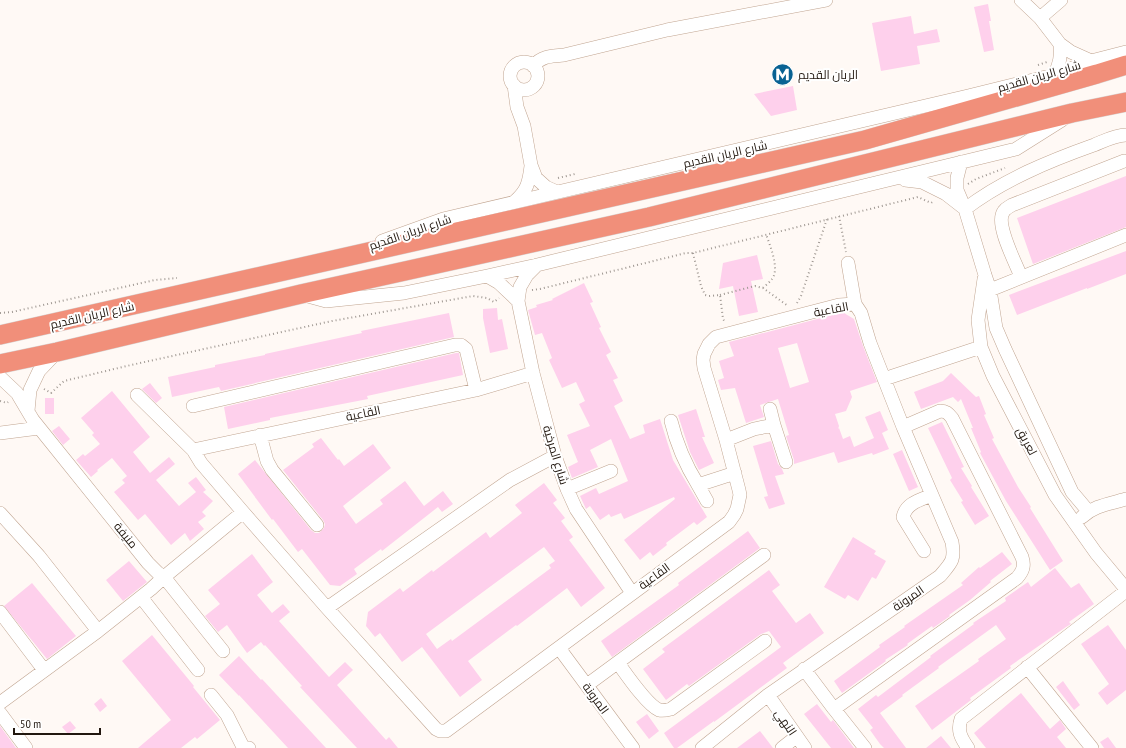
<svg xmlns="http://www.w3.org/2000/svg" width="1126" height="748" viewBox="0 0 1126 748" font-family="'PT Sans Narrow',Cairo,sans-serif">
  <rect width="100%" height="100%" fill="#fff9f5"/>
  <path fill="#fed0ec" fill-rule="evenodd" d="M988 4 991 21H989L994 50 984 52 974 7Z
    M911 16 914 34 937 29 940 42 917 46 920 64 881 71 872 23Z
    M793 86 797 110 771 116 754 94Z
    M1126 176V227L1033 264 1017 218Z
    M1126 251V274L1087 289V288L1017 315 1009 295Z
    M757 255 763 279 751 281 758 312 739 316 733 286 719 289 723 263Z
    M584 283 593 302 590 303 601 327 599 328 611 352 606 355 618 378 613 380 623 401 614 406 630 439 645 433 643 425 660 419 673 460 707 517 697 525 694 522 666 543 667 545 653 556 650 552 640 560 624 540 675 499 674 497 624 519 621 513 611 517 609 514 600 520 590 506 586 509 580 496 596 488 599 494 628 481 611 439 590 450 598 467 572 478 568 467 578 462 567 435 590 426 579 404 585 401 576 382 562 388 549 360 552 358 542 333 535 335 528 310 537 307 536 305 553 300 552 299Z
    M497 308 498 320 502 319 508 349 490 353 483 318V309Z
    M449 313 454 337 221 391 219 387 172 397 168 377 215 367V365L265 355V354L362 333 361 331Z
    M840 313H844L854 319 863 346 877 382 850 391 852 397 846 411 835 414 839 426 838 429 839 428 843 439 850 436 854 447 874 438 865 417 880 411 888 430 882 433 889 449 873 455 872 453 838 463 834 452 794 464V460L786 436 789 435 778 399 760 405 764 417 746 423 735 388 721 390 718 380 724 378 719 361 734 356 729 342ZM797 343 809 382 790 388 778 348Z
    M456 353H459L463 375 367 396 368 399 270 418V420L228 429 224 407Z
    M951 373 976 397 979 396 986 414 984 415 994 438 992 439 1018 487 1031 507 1030 508 1063 561 1050 570 1006 501 980 453 981 452 971 428H973L961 399 958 402 953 397 921 409 914 392 943 381Z
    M150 383 162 398 156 403 142 389Z
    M112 391 150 437 133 452 150 473 169 457 175 464 156 480 179 506 196 492 188 483 196 477 206 490 203 492 213 501 202 512 206 516 198 522 204 529 190 541 185 533 171 545 145 514 138 520 114 492 125 483 122 480 127 476 112 458 97 470 98 471 91 477 76 460 83 454 85 456 100 444 92 435 94 433 81 418Z
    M45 398H54V414H45Z
    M696 409 705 437H702L714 463 699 470 690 452 678 415Z
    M942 422 964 467 961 468 972 486 971 487 989 516 975 525 961 502 963 501 950 480 952 478 928 428Z
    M59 426 70 439 63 445 52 431Z
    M321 438 338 460 339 459 344 466 373 444 391 468 343 506 356 524 383 504 380 500 405 481 424 506 443 491 453 504 442 512 438 507 382 551 381 549 354 569 357 574 340 586 330 585 302 549 298 552 273 519 272 520 238 474 255 460 311 530 315 533H319L324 528 325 524 323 520 283 470 314 447 312 444Z
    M771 441 778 464 782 469 784 474 775 476 785 504 769 509 764 497 768 496 753 446Z
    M902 450 918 487 909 491 893 454Z
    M544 483 557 500 553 503 565 518 561 521 573 537 569 540 605 588 581 607 567 588 517 626 516 625 468 661 482 680 460 697 422 647 402 662 380 633 375 637 366 626 368 612 400 588 403 592 432 570 433 572 486 532 490 538 522 513 515 505ZM544 547 555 561 549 565 551 568 452 641 451 639 437 649 426 634Z
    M748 531 760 548 612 657 601 641 679 585 678 583Z
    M853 537 876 551 874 554 886 561 876 579 872 577 858 601 848 595 845 599 824 587Z
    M1002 552 1012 564 990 581 991 582 970 600 949 615 950 616 933 628 932 626 907 644 908 645 885 660 886 661 842 693 834 681 880 647 879 645 905 627 904 626 963 585 961 583 979 567 980 568Z
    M252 554 273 582 257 595 272 613 283 604 290 612 279 621 329 677 345 662 353 670 337 685 386 740 389 737 398 748H357L300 687 302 686 265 645 264 646 261 642 247 653 227 625 218 632 205 616 220 604 208 590Z
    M129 561 147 582 123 601 106 580Z
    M1055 568 1071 588 1079 583 1094 604 1069 622 1071 624 1066 627 1010 666 1011 668 970 698 971 700 932 730 915 706 979 661 978 659 1006 639 996 625 938 667 939 668 902 695 903 696 880 713 906 748H884L880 744 870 730 873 728 858 709 876 695 878 697 931 657 930 656 974 624 973 623 1006 601 1005 598 1028 582 1031 587Z
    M769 570 780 585 772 591 796 623 810 613 824 633 783 663 787 668 714 722V721L677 748H674L664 733 781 647 769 631 761 634 689 686 687 684 666 700 643 669 665 652 662 649Z
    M32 583 76 636 47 659 4 606Z
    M1108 625 1126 650V690L1107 705 1098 693 1109 684 1081 644Z
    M152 635 194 686 193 687 220 720 197 739 195 737 181 748H138L171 720 122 661Z
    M239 656 261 680 262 679 326 748H288L239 695V696L219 675Z
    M1063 681 1080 705 1074 710 1056 687Z
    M1021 693 1050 729 1060 720 1066 729 1057 737 1066 748H986L974 733Z
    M101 698 107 706 100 712 94 704Z
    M817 704 831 722 833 720 854 748H831L804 714Z
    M647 714 659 731 649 739 636 722Z
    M70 721 76 728 68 734 62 727Z
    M0 726 16 748H0Z
    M760 731 773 748H737Z
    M941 736 951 748H926Z
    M1108 737 1116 748H1104L1100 742Z"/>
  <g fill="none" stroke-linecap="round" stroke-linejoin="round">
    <defs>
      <path id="minor" d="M1021 0 1040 18 1060 44 1071 52 1091 61
        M1040 18 1061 0
        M510 76a14 14 0 1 1 28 0a14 14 0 1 1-28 0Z
        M533 66C542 56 551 56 564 55L667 30 826 0
        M1054 75C1060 64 1061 56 1060 44
        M514 85 517 107 524 126 531 165 536 178 546 187 557 192
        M961 162 957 178V190L965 209 985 275 990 290 996 328 1005 349 1072 492 1088 511
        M905 180 922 182 946 194 964 208
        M514 202C527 191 529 183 531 166
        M965 209C1003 180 1049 161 1094 145 1104 141 1115 135 1126 135
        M382 241 443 219 968 96 1054 75 1091 61 1126 52
        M537 265 527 275 520 287 518 301 533 373 555 456 567 489 576 509 632 593
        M487 276 499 283 518 301
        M1021 277C1016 263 994 223 1004 211 1006 208 1009 207 1012 205L1124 161
        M984 279 978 320 981 347 993 376 1055 495 1096 553 1126 589
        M990 290 1126 235
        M304 295 326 301 404 293 487 276 537 265 1016 149 1062 120
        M0 377 17 393 33 420 148 563 158 573 164 577 243 512
        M884 379 981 347
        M137 395 193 450 201 463 243 512 327 608 436 729 440 731H446L729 522 734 515 737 509 740 495 739 490 726 440 704 368 703 360 704 354 709 344 716 337 839 305 855 304
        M193 406 455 345H461L466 349 476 390
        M770 409 774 425
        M28 411 30 390 39 371 57 352
        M671 421C677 446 685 464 698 485L735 473
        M0 433 39 428
        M260 435 267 461 272 470 317 525
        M726 440 754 429 774 425 786 462
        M193 450 476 390 533 373
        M698 485 707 501
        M567 489 611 471
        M0 513 39 556 98 631
        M1082 517C1095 505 1110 504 1126 499
        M924 551 903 517C906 503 920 500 932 495
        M141 597 198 670
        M327 608 510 480 555 456
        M0 612 44 670
        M559 648 633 748
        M618 663C626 674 647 705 659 710 663 711 667 710 671 709L765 641
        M1027 667 1092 748
        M804 669 834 709 1017 578C1023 571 1025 566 1022 557L952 418C948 413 946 411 940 411L903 427
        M587 685 764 555
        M211 695 227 715 243 747 249 748
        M768 695 805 748
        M0 703 98 631 151 589 164 577 223 651
        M834 709 865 748
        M0 713 26 748
        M702 748 768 695 940 576C952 562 955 560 952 542L903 427 870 343 861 313 855 304 848 263
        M782 748 796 737
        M968 748C961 738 957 731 961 719L1126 591"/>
      <path id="highway" d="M0 335 865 140 1097 74 1126 65
        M0 364 57 352 301 294 649 217 1072 113 1126 102"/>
    </defs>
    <use href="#minor" stroke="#c1a591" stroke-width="14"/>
    <use href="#highway" stroke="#d7d5d4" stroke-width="20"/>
    <path stroke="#a09993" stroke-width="2" stroke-dasharray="1 3" stroke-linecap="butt" d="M1038 65 1047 62
      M558 178 575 174
      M968 184 976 179 1005 168
      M839 216 846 252
      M693 253 701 286 705 295 709 296 720 295 723 319 725 322
      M763 288C766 285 770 282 772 279 780 269 770 246 766 234
      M532 290 540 289 686 253H693L918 197 931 203 934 201
      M720 295 755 286 763 288 788 306
      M797 303 801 296 827 219
      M0 313 12 312 155 280 177 278
      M44 389 51 393 64 381 131 365 332 321 473 296 487 298 494 302 499 298
      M0 401 7 403 8 402"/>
    <use href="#minor" stroke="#fff" stroke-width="13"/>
    <use href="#highway" stroke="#f18f7a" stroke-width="19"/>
  </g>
  <defs>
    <symbol id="metro-disc" viewBox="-11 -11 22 22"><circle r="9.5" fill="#096293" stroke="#fff"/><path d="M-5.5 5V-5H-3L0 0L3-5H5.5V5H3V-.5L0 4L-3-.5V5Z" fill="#fff"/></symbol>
  </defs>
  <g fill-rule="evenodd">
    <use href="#metro-disc" x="770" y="62" width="25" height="25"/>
  </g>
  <g text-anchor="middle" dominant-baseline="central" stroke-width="4" stroke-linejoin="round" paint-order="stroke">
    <g font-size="12" fill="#21170f" stroke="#fff" text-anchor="start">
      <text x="798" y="74">الريان القديم</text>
    </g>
    <g font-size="12" fill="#21170f" stroke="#fff">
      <text transform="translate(1039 76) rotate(-16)">شارع الريان القديم</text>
      <text transform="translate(725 154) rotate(-13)">شارع الريان القديم</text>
      <text transform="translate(410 232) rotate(-19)">شارع الريان القديم</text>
      <text transform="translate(831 309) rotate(-11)">القاعية</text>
      <text transform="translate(92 315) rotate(-13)">شارع الريان القديم</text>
      <text transform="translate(363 413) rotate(-12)">القاعية</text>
      <text transform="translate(1027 441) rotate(62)">لعريق</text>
      <text transform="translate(556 455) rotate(73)">شارع المرخية</text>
      <text transform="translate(126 535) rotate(51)">منيفة</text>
      <text transform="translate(654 576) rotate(-36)">القاعية</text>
      <text transform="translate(908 598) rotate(-34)">المرونة</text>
      <text transform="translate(596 698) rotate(54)">المرونة</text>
      <text transform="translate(786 722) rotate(56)">النهي</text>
    </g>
  </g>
  <path d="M14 728v6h86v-6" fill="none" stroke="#21170f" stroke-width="2"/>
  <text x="20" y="728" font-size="12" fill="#21170f" stroke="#ffffff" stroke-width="3" paint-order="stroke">50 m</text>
</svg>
